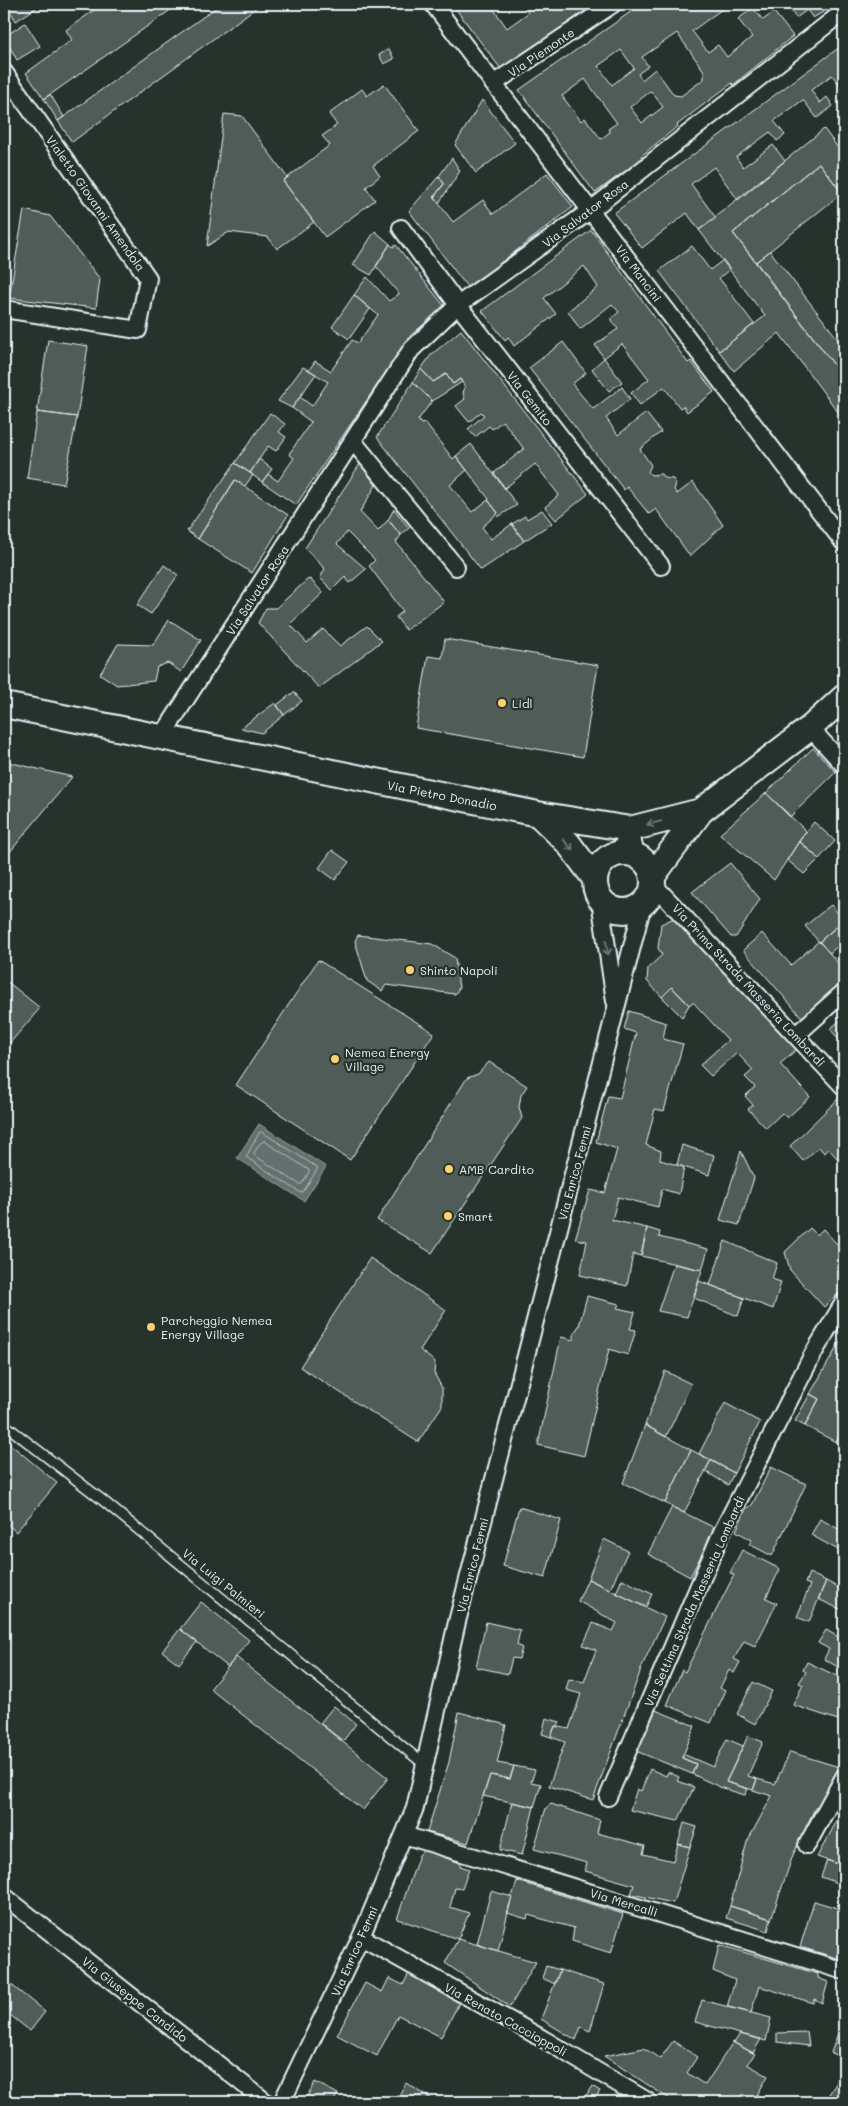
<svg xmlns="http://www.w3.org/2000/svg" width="848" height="2106" viewBox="0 0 848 2106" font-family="Mali,sans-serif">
  <rect width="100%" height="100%" fill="#26332d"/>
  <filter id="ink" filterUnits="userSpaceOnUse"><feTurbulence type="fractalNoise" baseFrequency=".02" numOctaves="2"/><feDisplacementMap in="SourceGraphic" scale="10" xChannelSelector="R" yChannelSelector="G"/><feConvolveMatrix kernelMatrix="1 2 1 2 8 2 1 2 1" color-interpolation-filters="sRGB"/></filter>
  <g filter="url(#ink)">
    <path fill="#636f6d" stroke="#98a3a5" d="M259 1124 326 1167 304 1201 237 1158Z"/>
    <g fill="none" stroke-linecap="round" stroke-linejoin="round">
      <path stroke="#b3bdc0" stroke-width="1" d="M262 1132 318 1168 303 1192 301 1193 246 1157 259 1133Z
        M264 1141 309 1170V1172L302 1184H299L254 1155C254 1151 260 1142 264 1141Z"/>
    </g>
    <path fill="#505c59" stroke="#e8f1f8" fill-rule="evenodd" d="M6 4H42L16 21Z
      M103 4H179L44 99 26 73 72 40 66 30Z
      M221 4H261L72 142 58 121Z
      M452 4H490L507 28 528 13 522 4H595L501 69Z
      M642 4H729L692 31 708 52 718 45 727 57 752 37 738 19 753 8 763 20 774 12 793 36 733 85 732 83 677 125 678 126 641 156 643 158 595 193 519 90ZM677 33 704 71V79L681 96 674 95 655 69 642 80 638 74 648 66 642 57ZM621 50 634 68 612 85 598 66ZM585 79 617 123 608 129 610 132 601 139 585 118 581 121 562 96ZM651 91 663 107 642 123 630 107Z
      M786 4H836L813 18 807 10 796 18Z
      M25 23 40 46 17 60 4 37Z
      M844 44V91L832 75 811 90 820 103 827 97 833 106 817 118 803 100 774 121 785 135 777 141 770 132 736 157 743 167 773 145 785 161 738 200 714 167 691 184 716 218 699 230 687 213 642 248 614 213Z
      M389 49 394 59 384 64 379 55Z
      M384 84 419 131 373 166 380 176 366 187 375 200 325 237 283 181 330 145 322 136 337 125 329 114 362 89 367 96Z
      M50 94 64 117 58 121 44 99Z
      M482 100 515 143 476 173 455 145Z
      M224 114 242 116 287 177 283 181 314 222 277 249 268 237 229 232 207 246Z
      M824 129 844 156V195L819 163 733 233 844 378V420L779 333 734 371 719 351 765 316 699 230Z
      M452 158 460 171 439 203 434 197 444 184 439 176Z
      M819 163 842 193 756 262 733 233Z
      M547 173 573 207 468 288 409 211 439 176 444 184 434 197 453 222 483 200 493 214Z
      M24 210 50 216 100 279 96 308 9 298Z
      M591 230 688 363 691 361 714 392 687 412 683 406 680 408 664 387 640 405 631 393 649 379 622 344 604 358 595 345 618 329 611 319 619 312 612 304 580 329 568 311 598 287 584 266 544 298 556 314 514 346 508 337 505 340 482 311Z
      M375 231 390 244 371 275 353 265Z
      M390 244 393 247 396 245 445 307 411 335 296 505 262 482 268 474 278 481 294 458 289 454 311 422 292 408 300 397 312 406 328 382 309 370 315 361 331 371 352 340 358 343 378 315 354 295 367 277 389 301 399 294 376 266Z
      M692 246 710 270 723 260 730 269 719 278 754 324 719 351 659 271Z
      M770 251 844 347V378L756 262Z
      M354 295 370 309 349 339 332 327Z
      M461 330 588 494 556 520 545 507 559 495 535 464 505 488 494 473 524 449 503 421 492 429 489 426 475 437 468 429 484 415 481 412 469 422 456 406 465 399 463 393 465 387 460 379 453 384 446 374 433 382 421 369 431 355Z
      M48 340 88 346 77 417 37 412Z
      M563 342 586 373 572 384 593 409 622 387 630 399 606 418 618 435 646 413 661 432 640 449 651 465 648 472 651 475 661 474 664 478 673 479 676 484 674 490 677 494 693 482 723 525 690 556 656 509 649 514 627 487 624 490 529 368Z
      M604 358 622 382 609 391 592 369Z
      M303 367 316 374 292 408 278 401Z
      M421 369 433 382 446 374 453 384 460 379 462 382 432 401 413 382Z
      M413 382 432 401 418 420 421 424 425 423 453 459 456 456 467 470 450 485 472 512 488 500 498 513 482 527 491 539 512 524 524 541 481 570 377 437Z
      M37 412 77 417 64 484 27 478Z
      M270 413 285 424 279 432 286 437 276 451 268 446 250 473 235 463Z
      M471 444 517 505 498 517 496 515 498 513 488 500 489 499 456 456Z
      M259 459 272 469 262 482 250 473Z
      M235 463 253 475 245 486 235 480 198 539 187 531Z
      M360 464 376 485 360 512 378 531 388 520 401 535 396 542 444 602 406 630 396 617 403 611 369 566 375 560 347 532 337 544 366 569 350 583 345 577 332 590 320 578 325 569 305 548Z
      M235 480 288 515 252 573 198 539Z
      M394 509 409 528 401 535 388 520Z
      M542 510 552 523 524 541 512 524 525 516 527 519Z
      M164 565 178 575 151 614 137 605Z
      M310 579 323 593 290 624 307 643 323 629 340 646 367 626 382 641 319 688 258 623 266 608H276L307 580Z
      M169 620 201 640 181 672 168 663 157 667 154 681 117 685 100 674 118 644 153 645Z
      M445 639 598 665 583 757 416 728 428 656 442 658Z
      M294 692 302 701 284 715 277 705Z
      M275 703 284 715 262 733 241 728Z
      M813 748 836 772 790 817 766 793Z
      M4 761 72 777 9 853 4 848Z
      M766 793 806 831 774 880 720 834Z
      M814 822 835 841 819 859 799 841Z
      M799 841 819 859 804 874 787 860Z
      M332 850 349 862 335 880 319 868Z
      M730 863 760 899 736 937H731L692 892Z
      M831 905 844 920 819 942 805 926Z
      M678 916 797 1049 780 1064 810 1097 787 1118 782 1113 766 1128 748 1109 753 1105 745 1096 755 1087 745 1077 753 1070 737 1053 711 1076 700 1065 728 1040 693 1002 689 1005 672 987 662 997 647 981 648 968 662 955 658 948 661 924Z
      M844 920V940L830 953 819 942Z
      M762 933 791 965 819 941 844 970V986L805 1021 743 950Z
      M358 935 432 944 455 958 459 988 455 994 386 985 382 991 367 981 355 941Z
      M318 960 434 1033 350 1160 236 1085Z
      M4 979 40 1008 10 1043 4 1039Z
      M672 987 689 1005 682 1017 662 997Z
      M629 1011 666 1023 663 1039 683 1044 664 1111 655 1109 646 1145 661 1151 660 1160 684 1167 679 1194 662 1189 658 1207 618 1197 612 1220 647 1228 641 1256 633 1254 627 1286 580 1275 587 1241 575 1239 590 1190 605 1193 617 1149 596 1142 608 1096 620 1098 636 1033 624 1029Z
      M844 1017V1045L830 1029Z
      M489 1062 527 1086 521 1095 519 1107 522 1118 432 1253 377 1220 467 1078 478 1074Z
      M839 1098 844 1104V1166L828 1148 824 1153 819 1147 803 1161 790 1146Z
      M682 1145 714 1155 709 1175 677 1165Z
      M741 1151 754 1178 739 1225 720 1220Z
      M647 1228 660 1232 659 1237 708 1249 702 1270 641 1256Z
      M810 1228 817 1235 823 1229 837 1244 844 1237V1288L824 1307 790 1270 785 1252Z
      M725 1241 777 1263 772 1279 781 1282 773 1309 710 1285Z
      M370 1258 446 1310 420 1350 435 1362 434 1373 442 1388V1406L418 1442 300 1367Z
      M674 1264 702 1270 687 1317 658 1311Z
      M699 1281 744 1298 738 1316 694 1298Z
      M587 1296 619 1304 617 1308 635 1312 630 1329 636 1330 628 1355 609 1349 584 1456 538 1445 561 1337 574 1340V1333L579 1326Z
      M844 1335V1425L836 1442 805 1426 819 1399 810 1394Z
      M665 1371 691 1384 666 1437 645 1425Z
      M810 1394 819 1399 805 1426 795 1421Z
      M725 1403 760 1422 734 1473 699 1454Z
      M645 1425 691 1450 665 1503 623 1483Z
      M841 1432 844 1434V1447L836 1442Z
      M4 1439 57 1483 16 1532 4 1521Z
      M691 1450 711 1460 684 1513 665 1503Z
      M711 1460 734 1473 728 1485 705 1471Z
      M771 1467 806 1484 772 1556 749 1544 752 1540 736 1531 746 1509 752 1505Z
      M519 1507 561 1520 545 1578 503 1566Z
      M672 1507 715 1528 690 1577 648 1554Z
      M820 1519 844 1532V1543L840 1551 811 1535Z
      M604 1539 628 1551 610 1589 588 1579Z
      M742 1550 780 1569 766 1598 777 1603 755 1646 744 1641 734 1659 740 1662 734 1673 729 1670 720 1688 726 1690 711 1723 667 1705 682 1670 685 1672 734 1575 730 1573Z
      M809 1573 826 1581 809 1622 797 1617 810 1585 805 1583Z
      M588 1579 665 1617 643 1664 593 1800 549 1786 565 1742 551 1737 555 1726 569 1729 581 1694 566 1690 569 1679 584 1682 596 1650 583 1645 593 1623 613 1631 617 1623 578 1601Z
      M622 1579 652 1594 646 1607 616 1593Z
      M826 1581 844 1591V1611L818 1599Z
      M201 1602 249 1640 228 1667 180 1629Z
      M486 1622 520 1630 517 1645 522 1648 519 1659 512 1658 508 1674 476 1667Z
      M180 1629 197 1642 179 1664 162 1651Z
      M826 1630 842 1639 844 1635V1722L793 1705 803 1685 799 1683 806 1672 803 1670 807 1662 839 1677 843 1670 824 1659 829 1649 818 1643Z
      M236 1657 388 1778 363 1810 210 1689Z
      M753 1682 772 1691 755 1724 737 1714Z
      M334 1706 356 1724 343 1741 320 1723Z
      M653 1709 695 1726 682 1758 696 1764 692 1774 636 1751Z
      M459 1712 506 1725 497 1763 514 1766 510 1779 490 1775 468 1843 427 1832 449 1762Z
      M546 1718 560 1722 558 1727 555 1726 551 1737 542 1734Z
      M748 1736 763 1742 748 1776 757 1779 753 1790 726 1782Z
      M727 1739 743 1746 726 1782 748 1789 745 1795 722 1788 692 1774 696 1764 682 1758 683 1754 713 1767Z
      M790 1752 839 1767 818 1808 816 1806 793 1855 771 1919 730 1906 747 1842 772 1796 753 1790 757 1779 775 1784Z
      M514 1766 535 1770 531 1782 541 1784 534 1807 483 1796 490 1775 510 1779Z
      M650 1769 666 1776 668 1772 679 1777 677 1781 694 1787 678 1821 630 1810 637 1789 641 1791Z
      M512 1802 534 1807 522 1855 500 1850Z
      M551 1804 600 1820 597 1833 645 1846 643 1854 673 1861 678 1844 690 1847 673 1903 631 1894 634 1885 585 1871 587 1863 534 1849 546 1808Z
      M844 1808V1866L817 1857Z
      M684 1823 697 1827 690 1847 678 1844Z
      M424 1850 460 1863V1866L469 1869 462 1889 455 1888 450 1907 469 1913 458 1939 397 1919 419 1855Z
      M827 1860 844 1866V1885L821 1877Z
      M517 1881 623 1914 611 1953 572 1941 574 1928 528 1915 527 1919 507 1913Z
      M491 1891 512 1897 498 1951 477 1944Z
      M814 1901 844 1910V1960L800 1947Z
      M730 1906 771 1919 768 1931 726 1918Z
      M458 1939 536 1962 510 2007 445 1963Z
      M719 1945 818 1974V1978L828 1982 822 2003 814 1999 813 2003 759 1986 751 2013 727 2007 735 1980 713 1971Z
      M546 1966 560 1970 555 1984 542 1978Z
      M560 1970 604 1984 590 2031 581 2027 576 2040 541 2019Z
      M409 1973 459 2003 441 2037 398 2015 377 2056 337 2035 365 1983 382 1992 389 1978 403 1985Z
      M4 1979 45 2012 30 2031 4 2010Z
      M702 2000 771 2018 766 2041 695 2022Z
      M807 2032 809 2046 777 2042V2033Z
      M838 2033 844 2034V2057L831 2053Z
      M740 2034 761 2039 753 2053 734 2043Z
      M673 2041 697 2057 687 2073 705 2085 733 2042 755 2054 747 2064 768 2076 753 2102H674L604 2056 644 2048 660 2059Z
      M844 2071V2102H824Z
      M315 2082 338 2094 333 2102H310L305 2100Z
      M406 2083 435 2101 434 2102H395Z
      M592 2086 600 2091 593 2102H586L583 2100Z
      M220 2097 236 2102H217Z"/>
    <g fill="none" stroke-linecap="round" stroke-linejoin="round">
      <defs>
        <path id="service" d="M4 1424 101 1499 425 1765"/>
        <path id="minor" d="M433 4 844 543
          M4 72 148 278 138 330 4 309
          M493 84 613 4
          M401 228 458 305 661 566
          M353 441 456 567
          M810 728 844 765
          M161 738 411 350 458 305 591 210 844 11
          M630 829 636 855
          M619 853 630 829
          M653 884 844 1087
          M600 900 615 1001
          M796 1035 844 992
          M608 1797 722 1532 813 1354 844 1302
          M404 1835 844 1971
          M807 1845 844 1777
          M4 1896 266 2102
          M361 1937 543 2039 649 2102
          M282 2102 361 1937 415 1808 457 1622 643 904"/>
        <path id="secondary" d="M4 705 538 814 630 829 701 811 810 728 844 697
          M538 814 568 843 595 879
          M595 882a29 29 0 1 1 58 0a29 29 0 1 1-58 0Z
          M653 876 701 811"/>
      </defs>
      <use href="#service" stroke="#e8f1f8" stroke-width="12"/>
      <use href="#minor" stroke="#e8f1f8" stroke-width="20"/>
      <use href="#secondary" stroke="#e8f1f8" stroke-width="28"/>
      <use href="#service" stroke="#26332d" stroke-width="9"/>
      <use href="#minor" stroke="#26332d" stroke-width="16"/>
      <use href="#secondary" stroke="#26332d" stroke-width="24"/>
    </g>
    <defs><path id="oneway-shaft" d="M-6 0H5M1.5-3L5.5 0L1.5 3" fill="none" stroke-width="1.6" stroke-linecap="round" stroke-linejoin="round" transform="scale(1.25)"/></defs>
    <g stroke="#6a7674">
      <use href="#oneway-shaft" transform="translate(654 823) rotate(166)"/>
      <use href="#oneway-shaft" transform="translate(568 845) rotate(50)"/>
      <use href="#oneway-shaft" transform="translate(607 948) rotate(82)"/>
    </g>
  </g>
  <g fill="#ffd166" stroke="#26332d" stroke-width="2">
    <circle cx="502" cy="703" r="5"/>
    <circle cx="410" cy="970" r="5"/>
    <circle cx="335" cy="1059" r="5"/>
    <circle cx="449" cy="1169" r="5"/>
    <circle cx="448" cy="1216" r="5"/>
    <circle cx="151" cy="1327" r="5"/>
  </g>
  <g text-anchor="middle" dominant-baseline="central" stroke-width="4.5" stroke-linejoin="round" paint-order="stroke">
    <g font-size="12" fill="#e8f1f8" stroke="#26332d">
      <text transform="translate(541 52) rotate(-34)">Via Piemonte</text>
      <text transform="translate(96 203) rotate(55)">Vialetto Giovanni Amendola</text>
      <text transform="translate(585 213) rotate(-37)">Via Salvator Rosa</text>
      <text transform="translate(639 273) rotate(53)">Via Mancini</text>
      <text transform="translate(530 398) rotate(52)">Via Gemito</text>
      <text transform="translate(257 590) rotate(-57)">Via Salvator Rosa</text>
      <text transform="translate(442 795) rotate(11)">Via Pietro Donadio</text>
      <text transform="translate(749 985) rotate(47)">Via Prima Strada Masseria Lombardi</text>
      <text transform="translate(574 1173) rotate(-75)">Via Enrico Fermi</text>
      <text transform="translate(472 1565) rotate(-76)">Via Enrico Fermi</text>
      <text transform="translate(224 1583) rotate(39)">Via Luigi Palmieri</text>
      <text transform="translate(694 1601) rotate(-66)">Via Settima Strada Masseria Lombardi</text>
      <text transform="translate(624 1902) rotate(17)">Via Mercalli</text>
      <text transform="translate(354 1951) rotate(-66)">Via Enrico Fermi</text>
      <text transform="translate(135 1999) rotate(38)">Via Giuseppe Candido</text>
      <text transform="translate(506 2019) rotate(29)">Via Renato Caccioppoli</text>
    </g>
    <g font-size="12" fill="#e8f1f8" stroke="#26332d" text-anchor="start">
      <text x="512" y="703">Lidl</text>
      <text x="420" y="970">Shinto Napoli</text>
      <text x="345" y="1052">Nemea Energy<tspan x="345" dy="14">Village</tspan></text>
      <text x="459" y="1169">AMB Cardito</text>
      <text x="458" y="1216">Smart</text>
      <text x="161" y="1320">Parcheggio Nemea<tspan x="161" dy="14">Energy Village</tspan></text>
    </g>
  </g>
  <rect width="848" height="2106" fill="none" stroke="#26332d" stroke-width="20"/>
  <rect x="10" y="10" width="828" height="2086" fill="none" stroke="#e8f1f8" stroke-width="2" filter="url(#ink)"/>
</svg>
